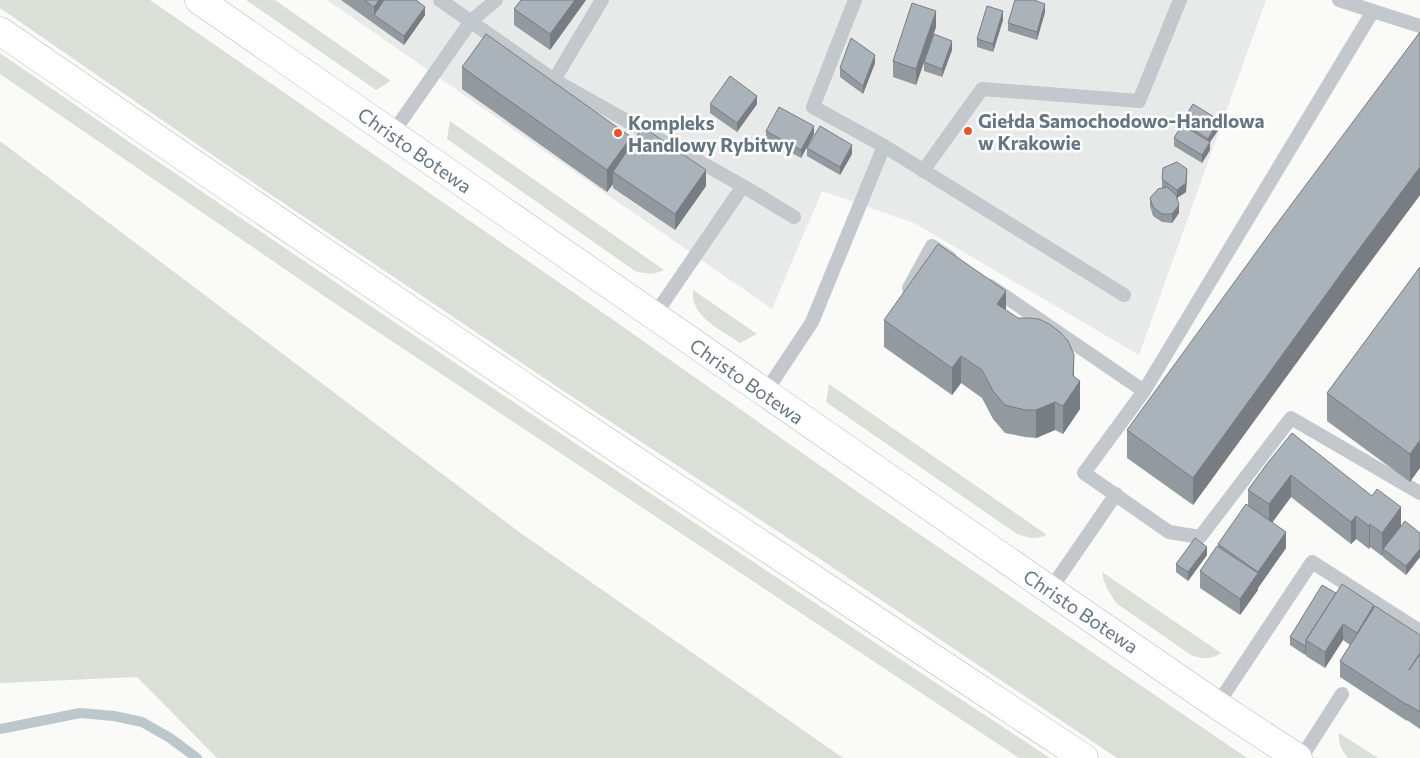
<svg xmlns="http://www.w3.org/2000/svg" width="1420" height="758" viewBox="0 0 1420 758" font-family="Commissioner,sans-serif">
  <rect width="100%" height="100%" fill="#fafaf8"/>
  <path fill="#e8e9e9" d="M327 0H1266L1139 355 914 223 822 191 772 309Z"/>
  <path fill="#dadfd7" d="M0 0H150L609 317 862 495 1247 758H1117L814 555 562 390 227 165 0 8Z
    M246 0H275L391 81 376 90Z
    M0 53C347 293 698 526 1050 758H1019L327 298 0 74Z
    M450 121 664 270C654 275 646 274 635 271L447 139Z
    M0 141 522 534 843 758H217L137 677 0 683Z
    M693 290 757 334 740 343C722 330 690 317 693 290Z
    M829 384 1047 535C1036 540 1028 538 1017 534L826 402Z
    M1102 572 1221 653C1211 660 1202 659 1191 655L1116 603 1108 590 1104 581Z
    M1339 733 1378 758H1348C1341 750 1338 743 1339 733Z"/>
  <g fill="none" stroke-linecap="round" stroke-linejoin="round">
    <path stroke="#bbc7cb" stroke-width="10" d="M0 729 80 713 114 716 142 722 170 738 197 758"/>
    <defs>
      <path id="primary" d="M199 0 1050 590 1217 705 1298 758
        M0 31C358 278 721 518 1084 758"/>
    </defs>
    <use href="#primary" stroke="#b5babe" stroke-width="29"/>
    <path stroke="#c3c8cc" stroke-width="14" d="M440 0 554 80 743 186 794 217
      M855 0 813 107 884 146
      M1339 0 1373 11
      M554 80 602 0
      M392 134 471 21 496 0
      M923 171 982 89 1139 101 1180 0
      M990 286 1144 391 1373 11 1420 26
      M909 288 932 246 950 258
      M654 316 743 186
      M1144 391 1084 473 1169 532 1200 537 1291 418 1420 493
      M765 393 812 322 884 146 1124 295
      M1050 590 1116 494
      M1217 705 1312 562 1420 631
      M1301 758 1342 694"/>
    <use href="#primary" stroke="#fff" stroke-width="28"/>
  </g>
  <path fill="#929a9f" d="M341 0H416L425 15 404 45Z
    M586 0 550 50 514 25V9Z
    M1045 12 1037 40 1008 31V23Z
    M1003 20 993 52 977 47V39Z
    M936 27 927 55 952 50 942 77 924 71V63L916 85 893 77V61Z
    M1420 32V195L1351 288 1193 505 1127 458V430Z
    M875 63 863 94 840 77V68Z
    M462 67 631 145 706 186 675 230 613 188V184L607 192 462 89Z
    M710 104H757L737 132 710 113Z
    M1182 122 1219 129 1210 142V150L1202 163 1174 146V138L1182 125Z
    M766 131 814 134 801 158 766 139Z
    M807 148 852 154 840 175 807 156Z
    M1187 178 1186 192 1177 198 1179 213 1172 223 1162 222 1153 216 1150 206V198L1162 188V179Z
    M1420 267 1410 482 1327 421V393Z
    M1006 310 1074 377 1080 409 1063 434 1055 430 1036 438 1025 437 1005 433 993 419 982 398 961 383 952 395 884 347V320Z
    M1292 433 1401 526 1420 533V557L1406 575 1383 557V554L1382 556 1370 547 1369 549 1356 539 1351 544 1291 497 1272 522 1286 548 1258 588V587V590L1240 615 1200 588V571L1218 547V544L1248 506V490Z
    M1207 555 1188 581 1176 572V564Z
    M1336 593 1374 608 1420 635V729L1407 720V721L1340 677V661L1350 645 1343 640 1325 668 1306 656V653L1305 655 1290 645V637Z"/>
  <path fill="#777d82" d="M379 0H390L374 15V7Z
    M575 0H586L550 50V34Z
    M1045 4V12L1037 40V32Z
    M425 7V15L404 45V36Z
    M936 11V27L916 85V69Z
    M1003 11V20L993 52V44Z
    M952 41V50L942 77V69Z
    M875 55V63L863 94V86Z
    M757 96V104L737 132V123Z
    M1219 120V129L1210 142V150L1202 163V155L1208 146V139Z
    M814 126V134L801 158V150Z
    M631 137V159L613 172V184L607 192V170Z
    M852 145V154L840 175V167Z
    M1420 167V195L1351 288 1193 505V478L1351 260Z
    M1187 169 1186 192 1177 198V190Z
    M706 170V186L675 230V214Z
    M1179 205V213L1172 223V214Z
    M1006 291V319L997 304Z
    M1074 355V383L1080 381V409L1063 434V406Z
    M961 356V383L952 395V368Z
    M1055 402V430L1036 438V410Z
    M1420 440V468L1410 482V454Z
    M1291 475V497L1269 527V504Z
    M1401 507V529L1383 549V554L1382 556V533Z
    M1356 516V539L1351 544V522Z
    M1370 524V547L1369 549V526Z
    M1286 532V548L1258 588V572Z
    M1207 547V555L1188 581V572Z
    M1420 549V557L1406 575V566Z
    M1258 573V590L1240 615V599Z
    M1374 605V621L1357 649V633Z
    M1343 624V640L1325 668V652Z
    M1306 644V653L1305 655V646Z"/>
  <path fill="#aab3b9" stroke="#777d82" d="M364 0H379L374 7Z
    M384 0H416L425 7 404 36 374 15Z
    M521 0H575L550 34 514 9Z
    M1015 0H1034L1045 4 1037 32 1008 23Z
    M912 3 936 11 916 69 893 61Z
    M987 6 1003 11 993 44 977 39Z
    M1420 32V167L1351 260 1193 478 1127 430 1273 229Z
    M486 34 631 137 607 170 462 67Z
    M934 34 952 41 942 69 924 62Z
    M851 38 875 55 863 86 840 68Z
    M730 76 757 96 737 123 710 104Z
    M1193 104 1219 120 1208 139 1182 122Z
    M779 107 814 126 801 150 766 131Z
    M1182 125 1210 142 1202 155 1174 138Z
    M820 126 852 145 840 167 807 148Z
    M643 127 706 170 675 214 613 172Z
    M1177 162 1187 169 1186 183 1177 190 1162 179 1163 168Z
    M1167 187 1176 195 1179 205 1172 214H1162L1153 207 1150 198 1158 189Z
    M938 244 1006 291 997 304 1018 318H1028L1039 319 1049 324 1060 332 1068 341 1074 355 1073 376 1080 381 1063 406 1055 402 1036 410H1025L1005 405 993 391 982 370 961 356 952 368 884 320Z
    M1420 267V440L1410 454 1327 393Z
    M1292 433 1372 496 1377 489 1401 507 1382 533 1370 524 1369 526 1356 516 1351 522 1291 475 1269 504 1248 490 1266 465Z
    M1246 504 1286 532 1258 572 1218 544Z
    M1405 521 1420 533V549L1406 566 1383 549Z
    M1195 538 1207 547 1188 572 1176 564Z
    M1217 546 1258 573 1240 599 1200 571Z
    M1342 584 1374 605 1357 633 1343 624 1325 652 1306 640Z
    M1322 585 1336 593 1306 640V644L1305 646 1290 637Z
    M1375 606 1420 635V653L1409 670 1420 654V712L1407 704V705L1340 661Z"/>
  <g fill="#e4572e" stroke="#fff" stroke-width="2">
    <circle cx="968" cy="131" r="5"/>
    <circle cx="618" cy="133" r="5"/>
  </g>
  <g text-anchor="middle" dominant-baseline="central" stroke-width="5" stroke-linejoin="round" paint-order="stroke">
    <g font-size="19" font-weight="bold" fill="#657683" stroke="#fff" text-anchor="start">
      <text x="978" y="120">Giełda Samochodowo-Handlowa<tspan x="978" dy="22">w Krakowie</tspan></text>
      <text x="628" y="122">Kompleks<tspan x="628" dy="22">Handlowy Rybitwy</tspan></text>
    </g>
    <g font-size="19" fill="#657683" stroke="#fff">
      <text transform="translate(415 150) rotate(35)">Christo Botewa</text>
      <text transform="translate(747 381) rotate(35)">Christo Botewa</text>
      <text transform="translate(1081 611) rotate(34)">Christo Botewa</text>
    </g>
  </g>
</svg>
